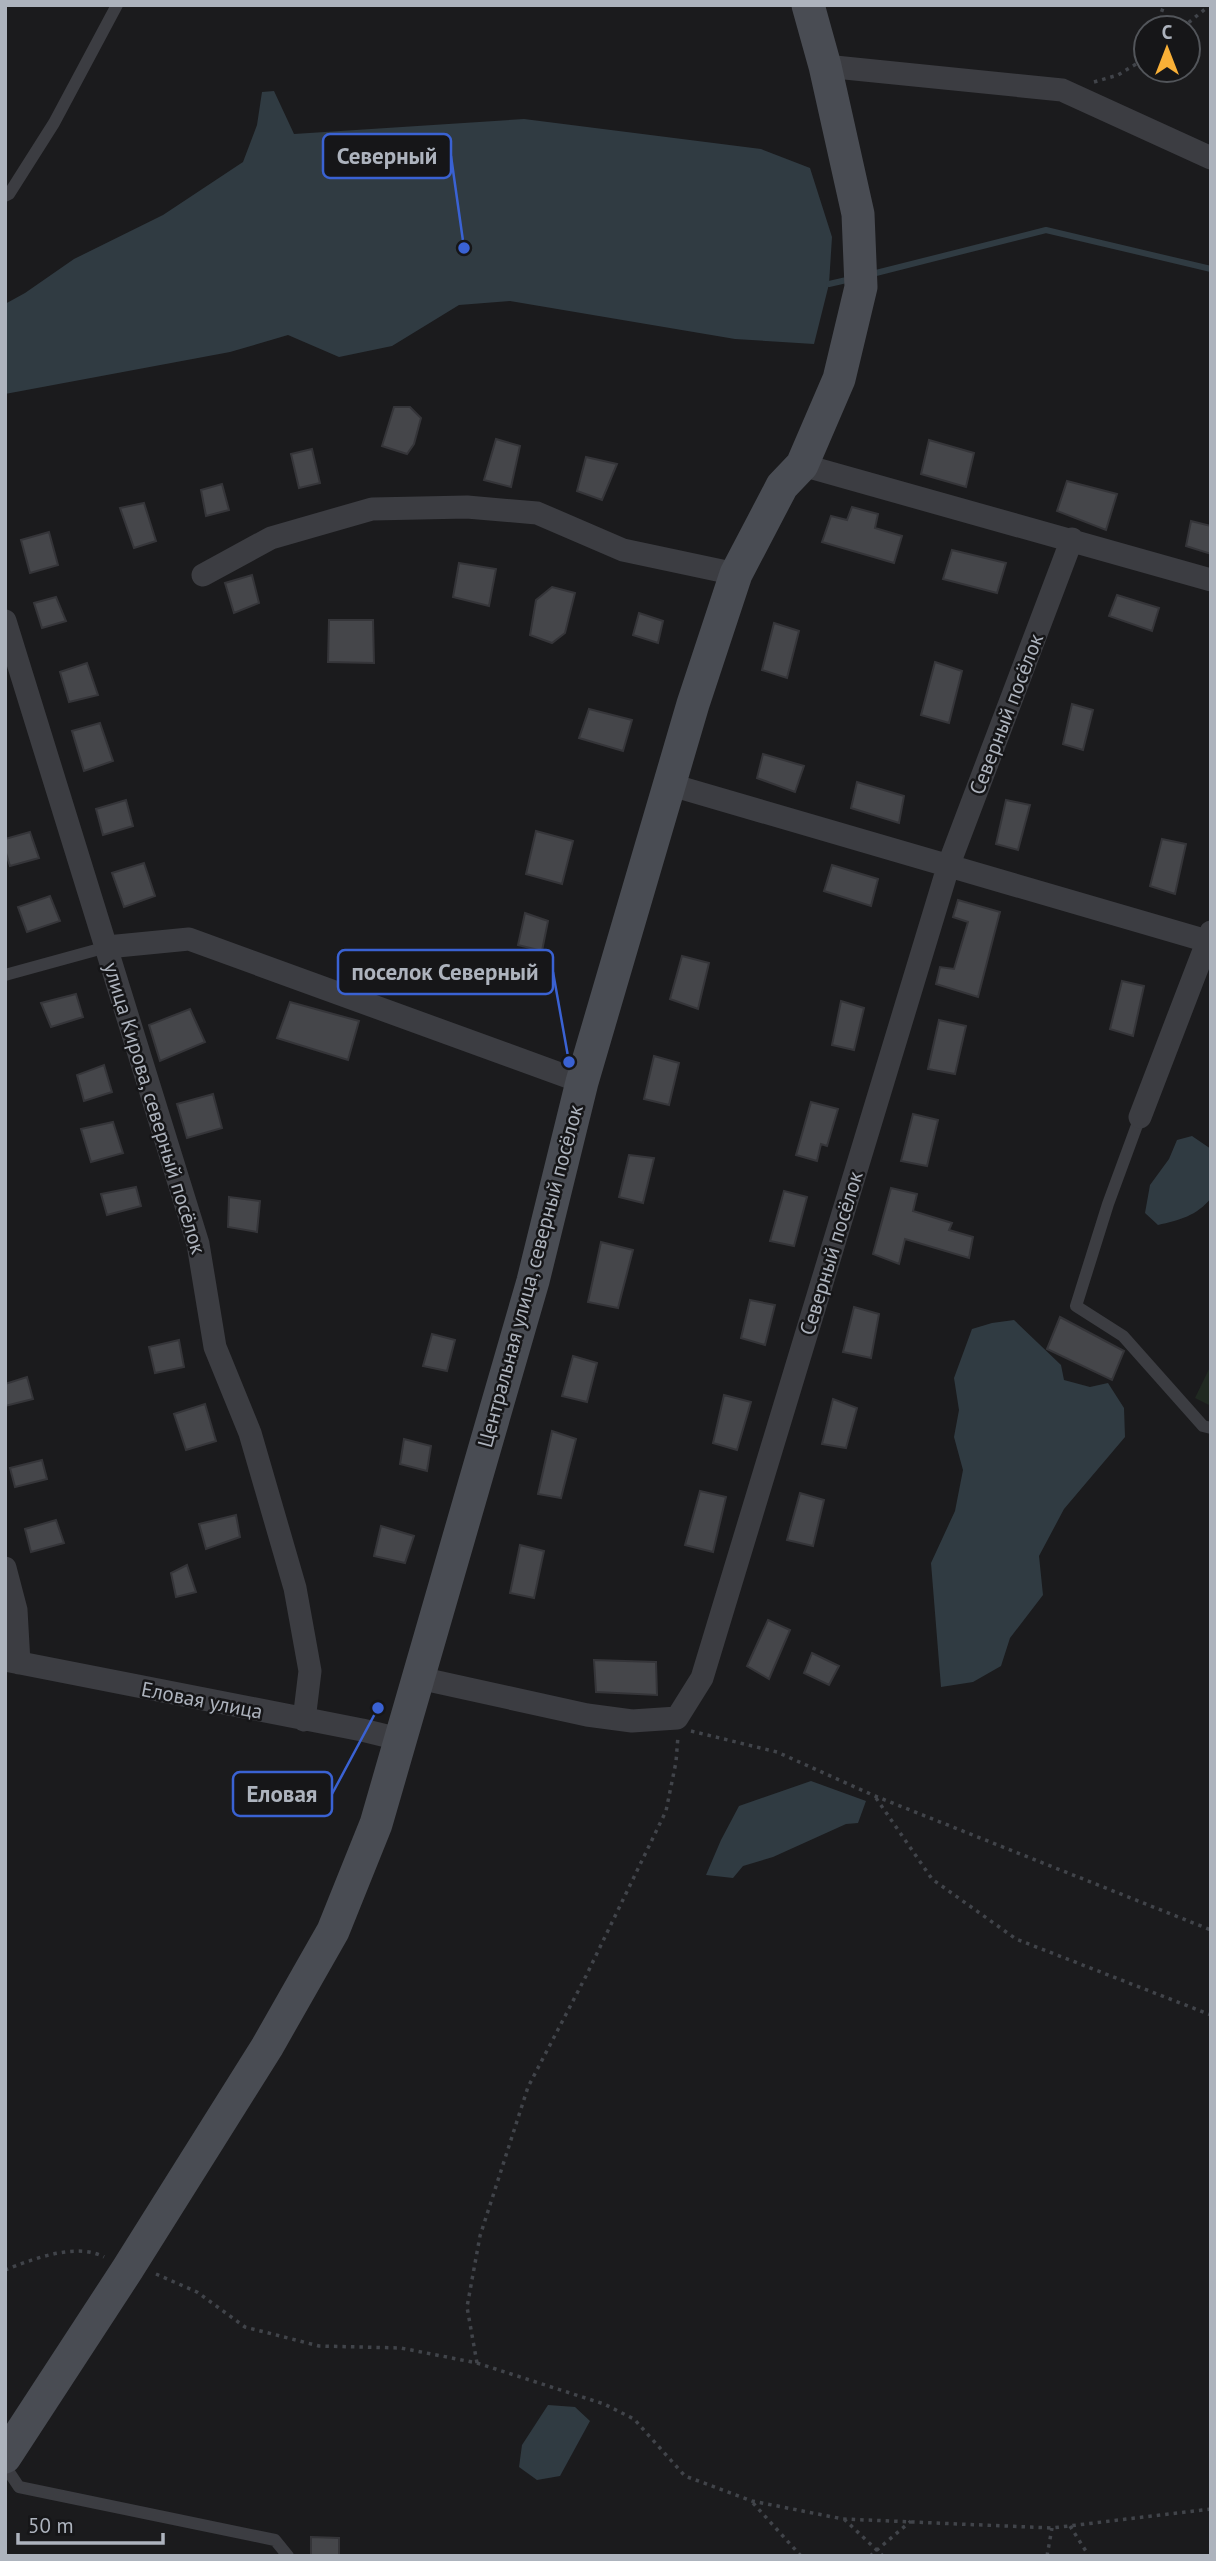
<svg xmlns="http://www.w3.org/2000/svg" width="1216" height="2561" viewBox="0 0 1216 2561" font-family="'PT Sans',sans-serif">
  <rect width="100%" height="100%" fill="#1b1b1d"/>
  <path fill="#202921" d="M1211 1365V1406L1195 1398Z"/>
  <path fill="#303b42" d="M274 91 294 134 524 119 761 149 810 168 832 237 829 284 814 344 735 339 510 301 459 305 392 346 339 357 288 335 230 352 5 394V304L25 293 74 259 163 215 243 162 257 125 262 92Z
    M1192 1136 1211 1149V1198C1197 1216 1179 1220 1158 1225L1145 1213 1150 1185 1169 1159 1177 1140Z
    M1014 1320 1061 1365 1064 1380 1090 1387 1108 1383 1124 1408 1125 1437 1064 1509 1039 1556 1043 1595 1010 1638 1001 1666 973 1682 941 1687 931 1563 955 1511 963 1470 954 1437 959 1410 954 1378 972 1329 992 1323Z
    M811 1781 866 1801 858 1823 846 1824 773 1857 743 1866 733 1878 706 1875 721 1840 739 1806Z
    M548 2405 575 2407 590 2421 560 2476 537 2480 519 2467 522 2445Z"/>
  <g fill="none" stroke-linecap="round" stroke-linejoin="round">
    <path stroke="#303b42" stroke-width="6" d="M872 274 1046 230 1211 269
      M829 284 851 279"/>
  </g>
  <path fill="#45464a" stroke="#353539" stroke-width="2" d="M394 407H410L421 418 414 444 407 454 382 446Z
    M496 439 520 446 511 487 484 480Z
    M929 440 974 453 966 487 921 474Z
    M312 449 320 483 299 488 291 454Z
    M586 457 617 464 602 500 577 491Z
    M1067 481 1117 494 1106 530 1057 511Z
    M222 484 229 510 206 516 201 490Z
    M144 503 156 541 134 548 120 508Z
    M852 507 878 514 875 528 902 536 894 563 822 542 831 516 847 520Z
    M1191 521 1211 526V554L1186 546Z
    M49 532 58 565 30 573 21 540Z
    M952 550 1006 563 997 593 943 579Z
    M459 563 496 569 489 606 453 597Z
    M252 575 259 603 234 613 225 583Z
    M552 587 575 593 565 633 552 643 530 635 536 600Z
    M1117 595 1159 608 1152 631 1109 616Z
    M56 597 66 621 42 628 34 603Z
    M639 613 663 621 658 643 633 635Z
    M329 620H373L374 663 328 662Z
    M774 623 799 631 787 678 762 670Z
    M935 662 962 671 949 723 921 715Z
    M87 663 98 695 69 702 60 672Z
    M1072 704 1093 710 1083 750 1063 744Z
    M589 709 632 720 623 751 579 738Z
    M100 723 113 761 84 771 72 731Z
    M763 754 804 766 795 792 757 778Z
    M857 782 904 796 899 823 851 808Z
    M126 800 133 826 103 835 96 809Z
    M1006 800 1030 805 1018 850 996 844Z
    M536 831 573 841 562 884 526 874Z
    M30 832 39 858 10 866 5 850V839Z
    M1162 839 1186 844 1175 894 1150 886Z
    M144 863 155 896 124 907 112 873Z
    M832 865 878 879 871 906 824 891Z
    M50 896 60 921 27 932 18 907Z
    M958 900 1000 912 978 997 936 984 940 967 954 969 968 922 953 917Z
    M525 913 548 921 542 951 518 945Z
    M682 956 709 963 698 1009 670 999Z
    M1122 981 1144 986 1133 1036 1110 1029Z
    M76 994 83 1017 51 1027 41 1003Z
    M841 1001 864 1008 854 1050 832 1045Z
    M290 1002 359 1021 348 1060 277 1038Z
    M190 1009 205 1042 160 1061 149 1025Z
    M939 1020 966 1026 955 1074 928 1069Z
    M654 1056 679 1063 669 1105 644 1099Z
    M104 1065 112 1092 84 1101 77 1075Z
    M213 1094 222 1128 187 1138 177 1104Z
    M811 1102 838 1109 827 1146 821 1144 817 1161 796 1155Z
    M913 1114 938 1120 927 1166 901 1161Z
    M113 1122 123 1153 91 1162 81 1129Z
    M629 1155 654 1158 643 1203 619 1197Z
    M136 1187 141 1206 107 1215 101 1194Z
    M891 1188 917 1194 913 1211 952 1223 949 1230 973 1237 969 1258 905 1239 899 1264 873 1254Z
    M784 1191 807 1197 794 1246 770 1241Z
    M229 1197 260 1201 257 1232 228 1227Z
    M601 1242 633 1250 618 1308 588 1302Z
    M750 1300 775 1305 765 1345 741 1338Z
    M854 1307 879 1314 871 1358 843 1352Z
    M1060 1317 1124 1351 1112 1380 1047 1349Z
    M432 1334 455 1340 447 1371 423 1366Z
    M179 1340 184 1367 155 1373 149 1347Z
    M573 1356 597 1363 587 1402 562 1396Z
    M27 1377 33 1399 5 1406V1384Z
    M724 1395 751 1402 737 1450 713 1443Z
    M833 1399 857 1408 846 1448 822 1444Z
    M205 1404 216 1441 186 1450 174 1414Z
    M552 1431 576 1439 561 1498 538 1494Z
    M404 1439 431 1446 427 1471 400 1464Z
    M42 1460 47 1479 15 1487 10 1468Z
    M700 1491 726 1497 713 1552 685 1545Z
    M800 1493 824 1500 813 1546 787 1540Z
    M236 1515 240 1537 206 1549 199 1524Z
    M56 1520 64 1543 31 1552 25 1529Z
    M381 1526 414 1536 405 1563 374 1556Z
    M520 1545 544 1551 534 1598 510 1593Z
    M187 1565 196 1592 176 1597 171 1573Z
    M768 1620 790 1630 769 1679 747 1666Z
    M812 1653 839 1666 829 1685 804 1673Z
    M594 1660 656 1662 657 1695 596 1692Z
    M311 2537 339 2538V2556H311Z"/>
  <g fill="none" stroke-linecap="round" stroke-linejoin="round">
    <path stroke="#41444a" stroke-width="3.5" stroke-dasharray="3.5 5" stroke-linecap="butt" d="M1156 28 1164 5
      M1182 28 1210 5
      M1094 82 1118 75 1146 58
      M691 1731 777 1752 875 1796 1211 1930
      M876 1798 932 1879 1016 1939 1211 2015
      M5 2270C33 2259 76 2242 104 2257
      M156 2274 197 2292 245 2327 319 2346 401 2348 477 2363 604 2404 634 2419 685 2476 752 2501 843 2519 1052 2528 1211 2509
      M477 2363 467 2307 480 2236 528 2087 586 1976 666 1811 676 1762 678 1736
      M753 2503 801 2556
      M844 2519 883 2556
      M1070 2526 1089 2556
      M870 2556 911 2521
      M1047 2556 1052 2528"/>
    <path stroke="#3c3d42" stroke-width="12" d="M5 196 9 194 54 123 117 5
      M5 975 107 947
      M1140 1117 1108 1204 1076 1306 1123 1336 1203 1426 1211 1428
      M5 2466 19 2487 275 2540 288 2556"/>
    <path stroke="#3c3d42" stroke-width="23" d="M825 66 1062 90 1211 158
      M802 465 1211 580
      M203 575 271 538 372 509 467 507 537 513 623 550 736 574
      M5 621 198 1244 215 1347 250 1433 295 1588 310 1671 304 1720
      M668 784 1207 941
      M107 947 189 939 582 1082
      M1140 1117 1211 932
      M5 1568 16 1610 19 1663
      M5 1660 362 1730 399 1739
      M419 1678 587 1715 632 1721 677 1718 702 1678 949 864 1072 539"/>
    <path stroke="#494c53" stroke-width="33" d="M5 2457 127 2270 267 2047 333 1931 376 1824 533 1281 582 1082 693 704 736 574 782 486 802 465 839 379 861 287 858 214 825 66 808 5"/>
  </g>
  <g text-anchor="middle" dominant-baseline="central" stroke-width="5" stroke-linejoin="round" paint-order="stroke">
    <g font-size="21" fill="#adb3bd" stroke="#161618">
      <text transform="translate(1006 714) rotate(-69)">Северный посёлок</text>
      <text transform="translate(155 1108) rotate(73)">улица Кирова, северный посёлок</text>
      <text transform="translate(831 1253) rotate(-73)">Северный посёлок</text>
      <text transform="translate(530 1276) rotate(-75)">Центральная улица, северный посёлок</text>
      <text transform="translate(202 1700) rotate(11)">Еловая улица</text>
    </g>
  </g>
  <path fill="none" stroke="#3a62d3" stroke-width="2.5" d="M464 248L451 156M569 1062L553 972M378 1708L332 1794"/>
  <g fill="#3a62d3" stroke="#161618" stroke-width="2.5">
    <circle cx="464" cy="248" r="7"/>
    <circle cx="569" cy="1062" r="7"/>
    <circle cx="378" cy="1708" r="7"/>
  </g>
  <g fill="#161618" stroke="#3a62d3" stroke-width="2.5">
    <rect x="323" y="134" width="128" height="44" rx="7"/>
    <rect x="338" y="950" width="215" height="44" rx="7"/>
    <rect x="233" y="1772" width="99" height="44" rx="7"/>
  </g>
  <g font-size="23" text-anchor="middle" font-weight="bold" fill="#adb3bd">
    <text x="387" y="164">Северный</text>
    <text x="445" y="980">поселок Северный</text>
    <text x="282" y="1802">Еловая</text>
  </g>
  <rect width="1216" height="2561" fill="none" stroke="#adb3bd" stroke-width="14"/>
  <g transform="translate(1167 49)"><circle r="33" fill="#161618" stroke="#52555a" stroke-width="2"/>
  <path d="M0-5L12 26L0 18L-12 26Z" fill="#f9b037"/>
  <text y="-10" font-size="19" font-weight="bold" text-anchor="middle" fill="#adb3bd">С</text>
  </g>
  <path d="M18 2533v10h145v-10" fill="none" stroke="#adb3bd" stroke-width="3.5"/>
  <text x="28" y="2533" font-size="21" fill="#adb3bd" stroke="#161618" stroke-width="5" paint-order="stroke">50 m</text>
</svg>
